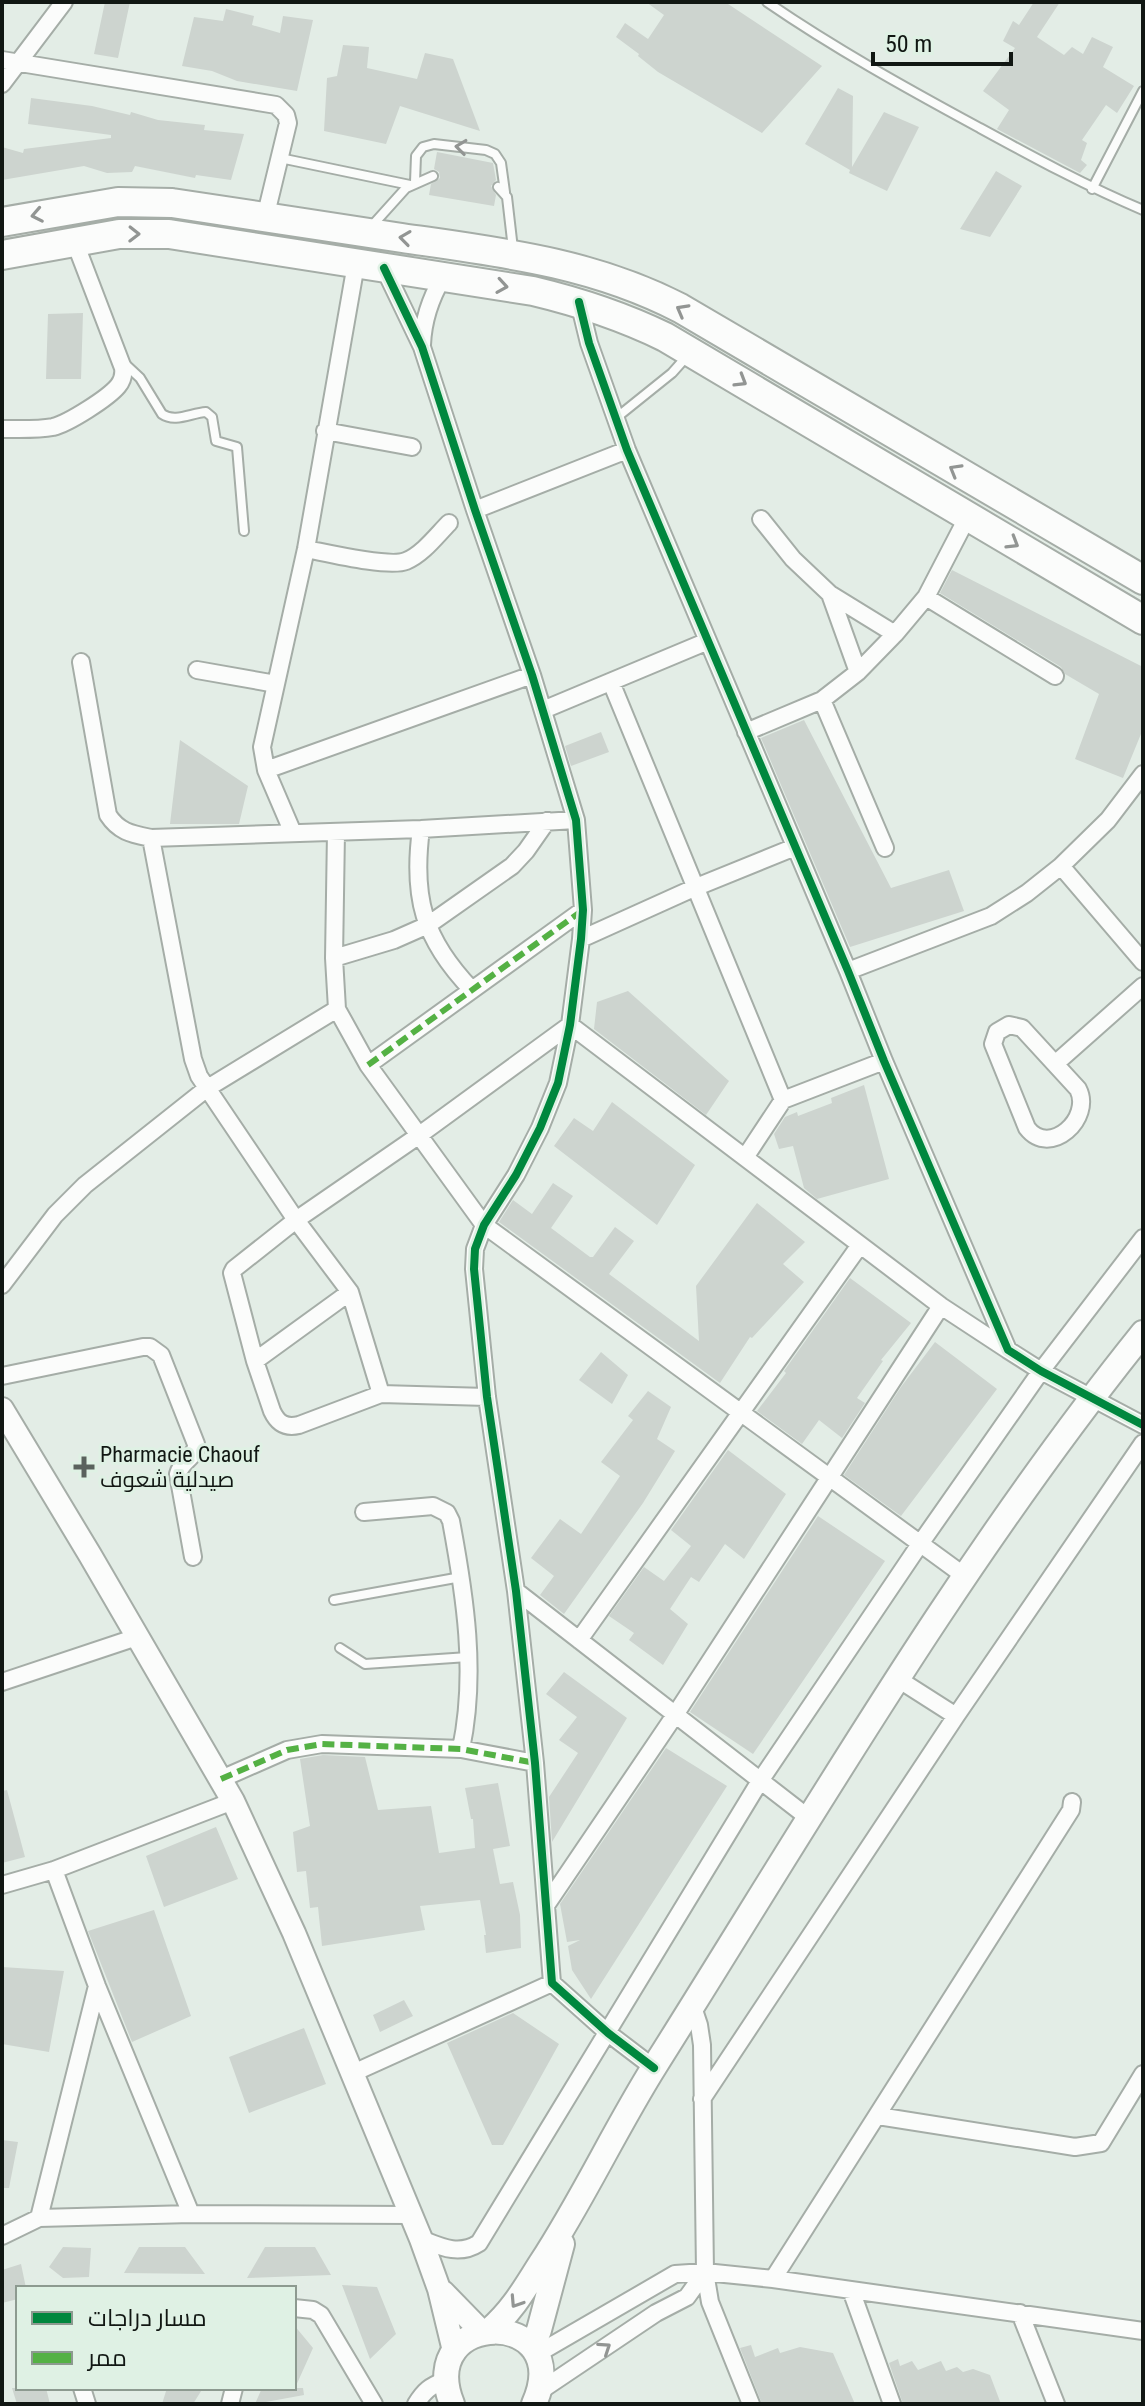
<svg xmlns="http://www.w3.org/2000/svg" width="1145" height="2406" viewBox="0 0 1145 2406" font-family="'Roboto Condensed',Cairo,sans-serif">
  <rect width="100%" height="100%" fill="#e3ede6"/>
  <path fill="#cdd4cf" d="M105 2H130L118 58 94 54Z
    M646 2H725L822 66 762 133 658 72 638 56 639 54 616 37 625 23 648 39 664 15Z
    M1034 2H1060L1037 37 1064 55 1072 47 1083 54 1092 37 1113 47 1103 67 1134 86 1117 113 1106 105 1082 140 1087 143 1081 160 1087 165 1080 173 997 129 1009 110 983 91 1015 48 1003 41 1013 21 1019 25Z
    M226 9 254 16 252 25 280 33 283 16 313 20 297 91 237 81 212 71 182 66 194 17 223 21Z
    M343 45 369 47 367 68 417 79 425 53 453 59 480 131 400 106 386 144 324 131 327 78 337 76Z
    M838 88 853 96 852 167 884 112 919 127 887 191 849 173 850 170 805 144Z
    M31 98 92 106 130 115 131 112 158 120 205 125 204 130 244 134 231 180 196 175 195 178 135 166 132 172 107 173 84 166 2 180V147L23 153 24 149 111 138V135L28 124Z
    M437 152 493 163 496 180 491 186 496 195 494 206 429 195 431 184 440 178 439 172 434 169Z
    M996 171 1022 186 990 237 960 229Z
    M83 313 81 379H46L48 314Z
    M952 570 1143 667V729L1123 778 1075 759 1099 694 1065 674 1061 667 940 593Z
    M804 720 891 888 949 870 964 911 850 947 761 738Z
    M601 732 609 752 571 766 565 746Z
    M180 740 248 786 239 824H170Z
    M628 991 729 1081 706 1115 594 1029 597 1002Z
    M864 1085 889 1179 817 1199 804 1188 793 1146 779 1149 774 1134 785 1117 797 1112 798 1116 832 1103 831 1098Z
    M612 1102 695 1165 657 1225 554 1146 574 1118 593 1131Z
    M553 1183 573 1196 551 1228 590 1257H593L615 1227 634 1241 609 1274 699 1341 696 1286 757 1203 805 1242 783 1264 804 1282 752 1338 750 1337 720 1383 499 1222 513 1200 532 1214Z
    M850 1278 911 1323 881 1360 883 1361 857 1398 865 1403 842 1438 819 1420 802 1444 757 1411 786 1373 784 1371Z
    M935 1342 997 1389 901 1516 844 1475 901 1387Z
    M601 1352 628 1375 612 1404 579 1380Z
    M648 1391 671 1407 657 1439 675 1451 643 1503 564 1614 540 1595 554 1576 531 1558 560 1519 581 1534 620 1476 601 1462 633 1420 628 1416Z
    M728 1450 786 1494 744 1559 725 1544 699 1582 691 1577 670 1609 688 1624 663 1665 629 1640 634 1633 609 1616 644 1567 664 1581 691 1546 671 1530Z
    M818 1516 885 1561 753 1754 690 1712Z
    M564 1672 627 1718 552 1842 549 1797 578 1753 559 1740 577 1717 546 1694Z
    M666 1748 727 1786 591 1999 572 1970 568 1946 580 1940 567 1942 560 1904Z
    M323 1755 365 1757 378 1810 431 1806 439 1853 475 1848 473 1819H471L465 1788 498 1783 510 1846 493 1849 500 1884 513 1882 520 1915 521 1948 486 1953 484 1935H486L480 1900 420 1906 425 1930 322 1946 318 1907 310 1908 306 1871 297 1872 293 1832 310 1826 300 1759Z
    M7 1790 25 1857 2 1863V1791Z
    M216 1827 238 1879 164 1907 146 1856Z
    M154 1910 191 2016 132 2042 88 1931Z
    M2 1967 64 1971 49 2052 2 2044Z
    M404 2000 413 2016 380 2032 373 2015Z
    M513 2013 559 2044 503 2145H492L447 2043Z
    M304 2028 326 2084 249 2113 229 2057Z
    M2 2140 18 2142 9 2188H2Z
    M63 2247 91 2248 89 2277 63 2278 49 2267Z
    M139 2247H185L205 2274 124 2273Z
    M265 2247H315L331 2275 247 2278Z
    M21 2264 26 2288H18V2299L2 2303V2270Z
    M342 2285 377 2287 396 2334 370 2359Z
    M294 2325 313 2348 295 2388H303L304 2395 255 2404 262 2388H294Z
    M751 2345 755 2357 778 2348 780 2353 800 2347 833 2353 855 2404H762L740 2348Z
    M898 2359 900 2366 912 2361 918 2370 941 2361 946 2371 957 2367 963 2372 973 2369 990 2375 1001 2404H903L889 2363Z
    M12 2388H46L50 2404H17Z
    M167 2388H203L193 2404H162Z"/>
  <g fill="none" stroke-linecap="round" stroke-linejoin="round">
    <defs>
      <path id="lane" d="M767 2C834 48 906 88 978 127 1033 157 1086 186 1143 210
        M280 158 410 185
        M415 182 416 156 423 147 434 144 486 150 495 154 501 163 505 192
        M498 187 507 197 513 249
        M1092 189 1143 91
        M370 228 406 188 433 176
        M125 364 140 378 162 414C175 423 191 413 206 412L212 417 216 441 237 447 244 531
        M616 418 672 373 688 355
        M334 1600 461 1577
        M340 1648 365 1664 468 1657"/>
      <path id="street" d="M2 60 276 105 286 115 288 123 265 218
        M2 84 64 2
        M384 268 422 347 475 510 532 675 576 820 583 910 581 939 570 1025 558 1083 540 1128 516 1175 484 1225 475 1249 474 1269 487 1397 516 1591 535 1763 552 1983 608 2033 654 2068
        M579 302 589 343 627 450 848 971 884 1061 1008 1350 1041 1371 1143 1425
        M422 345C423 320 430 299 443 277
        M2 429C19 429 37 430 53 427 69 423 108 398 118 386 123 380 124 375 123 368L74 240
        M325 431 412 447
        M475 510 627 450
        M761 519 793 559 830 594 895 634
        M306 549C327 553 389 568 406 561 423 554 437 535 449 523
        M830 594 858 672
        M926 597 1055 676
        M81 662 108 815C119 832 132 834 151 838L421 829 576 820
        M197 670 276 684
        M611 682 783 1100
        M822 700 885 848
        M543 710 708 641
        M746 732 822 700 858 672 895 634 926 597 968 516
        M266 770 532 675
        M421 829C412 897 423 939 472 990
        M336 832 334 958 337 1009 368 1065 484 1225 966 1577
        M293 833 266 770 262 747 306 549 356 264
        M151 838 193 1059 199 1076 296 1220 350 1292 381 1394
        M1061 866 1143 962
        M581 939 694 888 795 847
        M334 958 394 940 428 925 512 866 526 851 547 821
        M848 971 991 916 1027 893 1061 866 1108 820 1143 774
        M1009 1025 1022 1028 1078 1089C1093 1118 1050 1158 1027 1128L993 1044 997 1032Z
        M1055 1064 1143 986
        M368 1065 583 910
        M746 1156 783 1100 884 1061
        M2 1285 55 1215 85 1185 206 1089 337 1009
        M255 1361 350 1292
        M2 1376 143 1347H150L161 1355 196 1444C196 1458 181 1461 178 1474L193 1557
        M487 1397 381 1394 299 1425C286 1428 278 1424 272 1411L255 1361 232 1273 234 1269 296 1220 418 1136 570 1025 941 1306 1008 1350
        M364 1512 433 1506 447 1513 451 1521C465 1596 477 1673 461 1749
        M516 1591 810 1819
        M579 1640 860 1245
        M898 1679 956 1716
        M2 1682 137 1637
        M221 1779 287 1750 322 1744 461 1749 535 1763
        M54 1870 97 1986 191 2214
        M2 1885 54 1870 233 1801
        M547 1904 675 1715 941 1306
        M693 2007 699 2025 702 2045 705 2272 710 2302 751 2404
        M351 2074 552 1983
        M702 2099 956 1716 1143 1443
        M878 2116 1075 2147 1101 2143 1143 2074
        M39 2218 97 1986
        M2 2236 39 2218 191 2214 411 2215
        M421 2239C441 2247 459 2256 479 2243L760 1781 920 1544 1041 1371 1143 1238
        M773 2279 1071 1810 1072 1802
        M851 2290 892 2404
        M294 2308 313 2310 321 2315 374 2404
        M1020 2313 1056 2404
        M537 2354 675 2274 705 2272 773 2279 1143 2331
        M82 2388 87 2404
        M540 2391 656 2313 687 2297 705 2272
        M230 2404 234 2388
        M416 2404C424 2391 430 2386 444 2381"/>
      <path id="secondary" d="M2 1409 90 1555 233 1801 294 1933 421 2239 439 2289 454 2351
        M443 2292 482 2332"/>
      <path id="primary" d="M490 2330C513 2310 525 2288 541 2263 583 2199 615 2129 656 2064 811 1818 961 1559 1143 1333
        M533 2345 539 2330 562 2244
        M452 2404C414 2308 577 2307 534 2404"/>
      <path id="highway" d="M2 222 118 202 172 203C249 215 326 227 402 238 499 252 591 262 680 308L1143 580
        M2 255 119 234H169L533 291C579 302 622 316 665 337L1143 620"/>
    </defs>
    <use href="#lane" stroke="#a5ada7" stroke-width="12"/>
    <use href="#street" stroke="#a5ada7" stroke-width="20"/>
    <use href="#secondary" stroke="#a5ada7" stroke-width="26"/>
    <use href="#primary" stroke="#a5ada7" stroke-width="28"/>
    <use href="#highway" stroke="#a5ada7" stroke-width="32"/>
    <use href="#lane" stroke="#fbfcfb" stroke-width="8"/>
    <use href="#street" stroke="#fbfcfb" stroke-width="16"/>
    <use href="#secondary" stroke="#fbfcfb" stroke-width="22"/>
    <use href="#primary" stroke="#fbfcfb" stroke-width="24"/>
    <use href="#highway" stroke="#fbfcfb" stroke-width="28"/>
    <path stroke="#54b144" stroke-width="6" stroke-dasharray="12 6" stroke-linecap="butt" d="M368 1065 583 910
      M221 1779 287 1750 322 1744 461 1749 535 1763"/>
    <defs>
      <path id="cycleway" d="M384 268 422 347 475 510 532 675 576 820 583 910 581 939 570 1025 558 1083 540 1128 516 1175 484 1225 475 1249 474 1269 487 1397 516 1591 535 1763 552 1983 608 2033 654 2068
        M579 302 589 343 627 450 848 971 884 1061 1008 1350 1041 1371 1143 1425"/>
    </defs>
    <use href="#cycleway" stroke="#dff1e4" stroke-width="13"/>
    <use href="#cycleway" stroke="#00873e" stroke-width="8"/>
  </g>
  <defs><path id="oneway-chevron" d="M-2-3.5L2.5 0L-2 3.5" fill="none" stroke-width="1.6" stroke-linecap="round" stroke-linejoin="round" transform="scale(2)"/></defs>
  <g stroke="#929593">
    <use href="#oneway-chevron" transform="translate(461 147) rotate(-173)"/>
    <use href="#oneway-chevron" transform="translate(37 215) rotate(169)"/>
    <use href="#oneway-chevron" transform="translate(134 234) rotate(1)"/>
    <use href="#oneway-chevron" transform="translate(405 238) rotate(-172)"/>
    <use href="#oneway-chevron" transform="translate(502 286) rotate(9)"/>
    <use href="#oneway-chevron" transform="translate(682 310) rotate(-151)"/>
    <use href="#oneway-chevron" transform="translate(741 381) rotate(31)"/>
    <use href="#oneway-chevron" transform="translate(955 470) rotate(-150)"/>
    <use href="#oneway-chevron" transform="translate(1013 543) rotate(31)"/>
    <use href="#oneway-chevron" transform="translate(516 2302) rotate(123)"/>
    <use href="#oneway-chevron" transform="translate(605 2348) rotate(-34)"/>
  </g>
  <path fill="#5a625d" stroke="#dff1e4" stroke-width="3" d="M80 1455h8v8h8v8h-8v8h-8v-8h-8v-8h8z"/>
  <g text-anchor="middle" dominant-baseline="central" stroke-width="6" stroke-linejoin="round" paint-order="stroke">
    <g font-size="22" fill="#111713" stroke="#dff1e4" text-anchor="start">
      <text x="100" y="1454">Pharmacie Chaouf<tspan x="100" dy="25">صيدلية شعوف</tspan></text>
    </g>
  </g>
  <rect width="1145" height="2406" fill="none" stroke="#111713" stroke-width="8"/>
  <rect x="16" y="2286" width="280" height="104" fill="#dff1e4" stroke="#8d9a90" stroke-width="2"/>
  <rect x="32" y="2312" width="40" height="12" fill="#00873e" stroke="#8d9a90" stroke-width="2"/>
  <text x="88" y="2326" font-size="24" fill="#111713">مسار دراجات</text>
  <rect x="32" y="2352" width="40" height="12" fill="#54b144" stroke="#8d9a90" stroke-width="2"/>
  <text x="88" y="2366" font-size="24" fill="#111713">ممر</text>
  <path d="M873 52v12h138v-12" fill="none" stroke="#111713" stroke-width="4"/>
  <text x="885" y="52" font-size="24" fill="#111713" stroke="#dff1e4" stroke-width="6" paint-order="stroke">50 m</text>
</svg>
